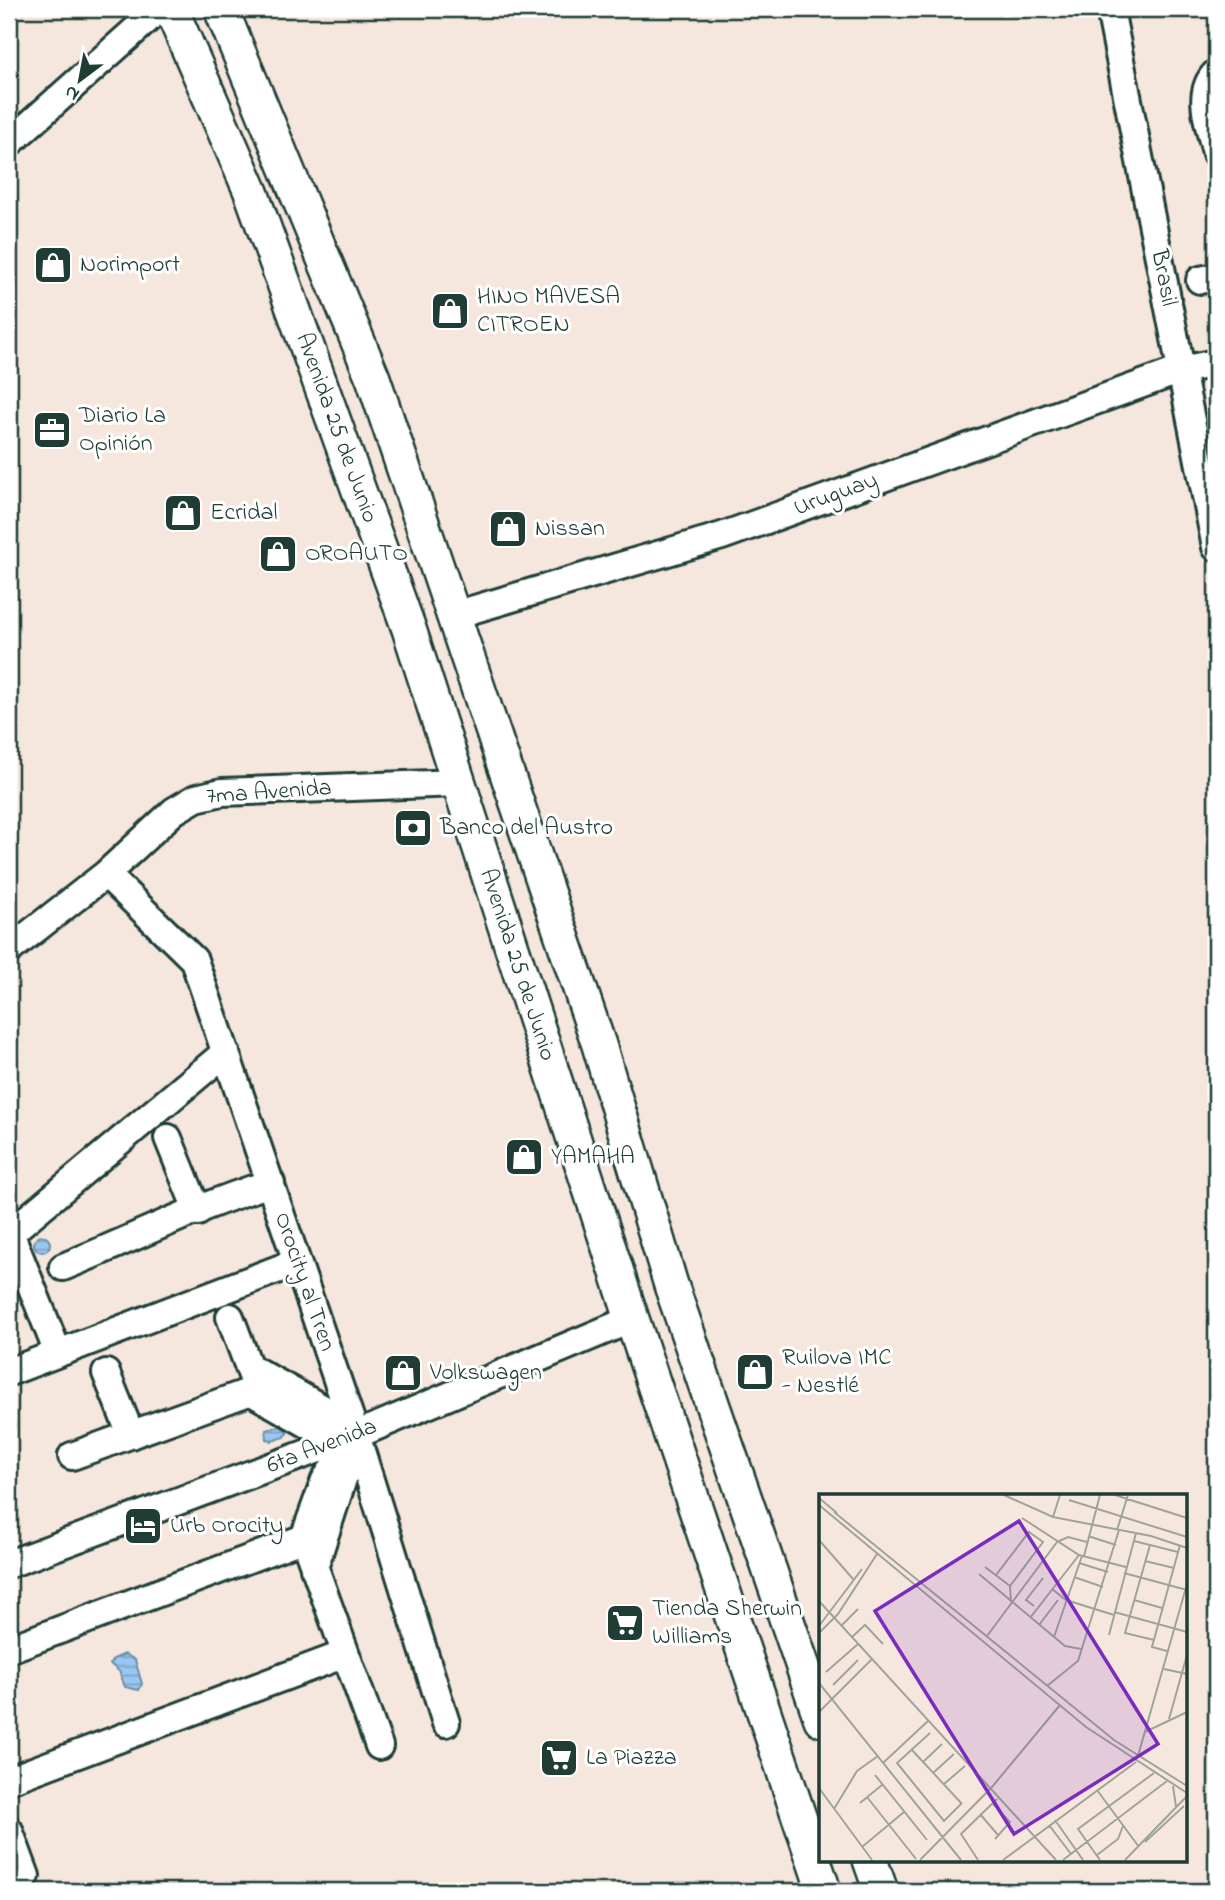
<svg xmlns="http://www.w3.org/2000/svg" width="1225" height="1900" viewBox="0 0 1225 1900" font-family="'Indie Flower',sans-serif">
  <defs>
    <pattern id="water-rules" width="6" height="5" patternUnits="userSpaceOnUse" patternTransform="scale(1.75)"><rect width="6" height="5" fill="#99c6f3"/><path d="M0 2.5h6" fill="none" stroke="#7ca2c6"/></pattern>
  </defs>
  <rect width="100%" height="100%" fill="#f6e7de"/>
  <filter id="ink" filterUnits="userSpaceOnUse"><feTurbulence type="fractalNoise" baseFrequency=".0143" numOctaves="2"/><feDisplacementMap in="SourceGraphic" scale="14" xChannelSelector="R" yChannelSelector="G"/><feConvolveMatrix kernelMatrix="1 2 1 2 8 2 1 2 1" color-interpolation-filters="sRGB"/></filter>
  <g filter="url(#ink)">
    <path fill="url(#water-rules)" stroke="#688fa7" stroke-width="2" d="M34 1244a8 8 0 1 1 16 0a8 8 0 1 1-16 0Z
      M280 1426 288 1431 285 1437 272 1441 267 1439 266 1430Z
      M125 1654 135 1660 142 1684 139 1690 125 1687 119 1671 110 1664 113 1659Z"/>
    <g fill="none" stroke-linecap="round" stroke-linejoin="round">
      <defs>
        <path id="minor" d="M1110 9 1216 547
          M1216 73C1195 94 1210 126 1216 153
          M9 143 159 9
          M1200 280 1216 277
          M451 616 722 536 1181 370 1216 363
          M106 874 194 960 356 1435 446 1723
          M9 950 106 874 174 811 196 798 222 792 459 783
          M168 1138 198 1212
          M9 1230 58 1353
          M9 1234 226 1052
          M63 1267C132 1239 200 1205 271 1183
          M249 1367 331 1413 355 1434
          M9 1372 297 1262
          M106 1373 131 1435
          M250 1391 320 1431 351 1434
          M356 1435 325 1480 304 1538 379 1746
          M72 1456 257 1389 230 1317
          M9 1564 356 1435 632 1319
          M314 1568 351 1454
          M9 1649 304 1538
          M9 1780 345 1654
          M9 1830 26 1876"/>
        <path id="major" d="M171 9 251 192 409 629 632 1319 824 1891
          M221 9 373 378 599 1045 671 1285 821 1719
          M870 1860 881 1891"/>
      </defs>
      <use href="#minor" stroke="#1f3d34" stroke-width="32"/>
      <use href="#major" stroke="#1f3d34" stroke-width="38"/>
      <use href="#minor" stroke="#fff" stroke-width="26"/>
      <use href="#major" stroke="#fff" stroke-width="33"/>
    </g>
  </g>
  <defs>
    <symbol id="shop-square" viewBox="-11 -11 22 22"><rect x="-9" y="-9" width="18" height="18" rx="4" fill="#1f3d34" stroke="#fff"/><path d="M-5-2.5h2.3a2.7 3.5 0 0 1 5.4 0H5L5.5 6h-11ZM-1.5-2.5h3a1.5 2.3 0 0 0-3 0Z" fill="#fff"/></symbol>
    <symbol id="office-square" viewBox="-11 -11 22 22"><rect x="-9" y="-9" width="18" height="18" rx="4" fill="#1f3d34" stroke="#fff"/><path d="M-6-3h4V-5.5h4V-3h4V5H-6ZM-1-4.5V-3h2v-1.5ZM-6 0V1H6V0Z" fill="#fff"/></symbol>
    <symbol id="bank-square" viewBox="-11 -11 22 22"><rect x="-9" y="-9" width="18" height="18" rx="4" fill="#1f3d34" stroke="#fff"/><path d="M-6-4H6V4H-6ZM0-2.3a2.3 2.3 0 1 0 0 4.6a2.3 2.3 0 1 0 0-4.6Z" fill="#fff"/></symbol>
    <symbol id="hotel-square" viewBox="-11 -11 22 22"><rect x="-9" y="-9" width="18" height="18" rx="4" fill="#1f3d34" stroke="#fff"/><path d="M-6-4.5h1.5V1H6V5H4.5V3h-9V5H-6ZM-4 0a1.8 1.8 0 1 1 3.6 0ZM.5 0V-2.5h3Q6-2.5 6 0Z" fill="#fff"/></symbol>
    <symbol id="supermarket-square" viewBox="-11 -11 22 22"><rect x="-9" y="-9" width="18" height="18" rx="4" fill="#1f3d34" stroke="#fff"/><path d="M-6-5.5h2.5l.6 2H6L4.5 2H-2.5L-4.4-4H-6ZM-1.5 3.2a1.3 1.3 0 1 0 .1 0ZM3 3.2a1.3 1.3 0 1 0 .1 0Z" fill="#fff"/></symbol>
  </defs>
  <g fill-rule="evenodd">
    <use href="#shop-square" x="31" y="243" width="44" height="44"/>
    <use href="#shop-square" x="428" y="289" width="44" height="44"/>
    <use href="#office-square" x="30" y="408" width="44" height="44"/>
    <use href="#shop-square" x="161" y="491" width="44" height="44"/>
    <use href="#shop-square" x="486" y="507" width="44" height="44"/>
    <use href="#shop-square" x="256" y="532" width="44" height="44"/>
    <use href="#bank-square" x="391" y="806" width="44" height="44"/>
    <use href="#shop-square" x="502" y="1135" width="44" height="44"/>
    <use href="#shop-square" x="733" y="1350" width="44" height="44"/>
    <use href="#shop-square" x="381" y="1351" width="44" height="44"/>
    <use href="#hotel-square" x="121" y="1504" width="44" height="44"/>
    <use href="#supermarket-square" x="603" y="1601" width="44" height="44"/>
    <use href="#supermarket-square" x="537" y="1736" width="44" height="44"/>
  </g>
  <g text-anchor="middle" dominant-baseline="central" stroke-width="6" stroke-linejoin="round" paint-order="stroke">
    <g font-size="24" fill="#1f3d34" stroke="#fff" text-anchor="start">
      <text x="80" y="265">Norimport</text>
      <text x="477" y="297">HINO MAVESA<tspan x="477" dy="28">CITROEN</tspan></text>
      <text x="79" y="416">Diario La<tspan x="79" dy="28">Opinión</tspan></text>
      <text x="210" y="513">Ecridal</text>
      <text x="535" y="529">Nissan</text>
      <text x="305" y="554">OROAUTO</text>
      <text x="440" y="828">Banco del Austro</text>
      <text x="551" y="1157">YAMAHA</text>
      <text x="782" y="1358">Ruilova IMC<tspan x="782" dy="28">- Nestlé</tspan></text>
      <text x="430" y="1373">Volkswagen</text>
      <text x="170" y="1526">Urb Orocity</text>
      <text x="652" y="1609">Tienda Sherwin<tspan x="652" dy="28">Williams</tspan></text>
      <text x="586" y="1758">La Piazza</text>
    </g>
    <g font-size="24" fill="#1f3d34" stroke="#fff">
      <text transform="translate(1163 278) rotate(79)">Brasil</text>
      <text transform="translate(336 428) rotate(70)">Avenida 25 de Junio</text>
      <text transform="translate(836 495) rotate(-20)">Uruguay</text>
      <text transform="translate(269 793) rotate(-4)">7ma Avenida</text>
      <text transform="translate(517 965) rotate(72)">Avenida 25 de Junio</text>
      <text transform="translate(304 1282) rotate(71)">Orocity al Tren</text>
      <text transform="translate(322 1447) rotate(-21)">6ta Avenida</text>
    </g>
  </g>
  <g transform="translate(819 1494)">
    <rect width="368" height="368" fill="#f6e7de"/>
    <path fill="none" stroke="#a0a39a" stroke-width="2" d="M185 1 234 23 332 42 368 54M296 1 368 24M0 4 18 19M250 6 368 43M0 11 267 233 368 299M15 18 295 246 368 292M234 23 241 1M203 24 260 61 307 73M298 36 309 1M269 42 297 51M0 46 34 85M315 47 359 58M331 51 306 139 335 146M265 62 281 1M326 67 355 74M260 69 289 78M166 73 191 92 192 108M305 79 368 96M160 80 246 152 262 155M177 81 210 38 224 48 191 92M255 83 284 93M233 95 247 106 295 121M315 106 343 114M0 107 237 366M215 112 207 106 224 84M295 118 368 138M211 124 260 61M220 131 239 106M0 132 43 75M22 132 39 115M0 139 19 120 58 60M290 141 317 39M168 142 238 48 249 43 268 48M33 143 46 131 64 150M235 143 263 62M348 157 333 153 361 51M345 175 368 180M7 178 39 150M0 189 142 366M14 191 39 166M228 192 259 167 300 36M0 218 53 165M350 225 368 161M326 238 368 218M111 239 78 269 125 327 143 309M93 256 143 310M319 262 368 90M104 268 123 250M64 269 110 226M114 279 135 260M56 281 108 346M125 290 146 272M354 292 357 313M0 294 53 366M278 296 320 353M48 303 97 365M41 309 63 291M173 309 191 328 176 345M15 315 38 277 59 262M161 320 179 341M236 326 264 366M230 331 252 360M326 348 365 312M43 353 85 318M278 361 299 345 304 332M101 366 173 293 241 211M159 366 142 340 178 305M184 366 317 268M244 366 348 287M281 366 259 335 335 279M306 366 368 302"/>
    <path fill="#7b2cbf" fill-opacity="0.15" stroke="#7b2cbf" stroke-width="3.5" d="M200 27 339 250 195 340 56 117Z"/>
    <rect width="368" height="368" fill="none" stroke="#1f3d34" stroke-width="3.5"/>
  </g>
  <rect width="1225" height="1900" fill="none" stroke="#fff" stroke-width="35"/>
  <rect x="18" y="18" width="1190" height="1865" fill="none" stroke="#1f3d34" stroke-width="2.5" filter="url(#ink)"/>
  <g transform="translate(80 80) rotate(212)" stroke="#ffffff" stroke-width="5" paint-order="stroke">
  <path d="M0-5L12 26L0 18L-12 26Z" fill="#1f3d34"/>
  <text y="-10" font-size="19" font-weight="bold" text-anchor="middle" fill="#1f3d34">N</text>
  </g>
</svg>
